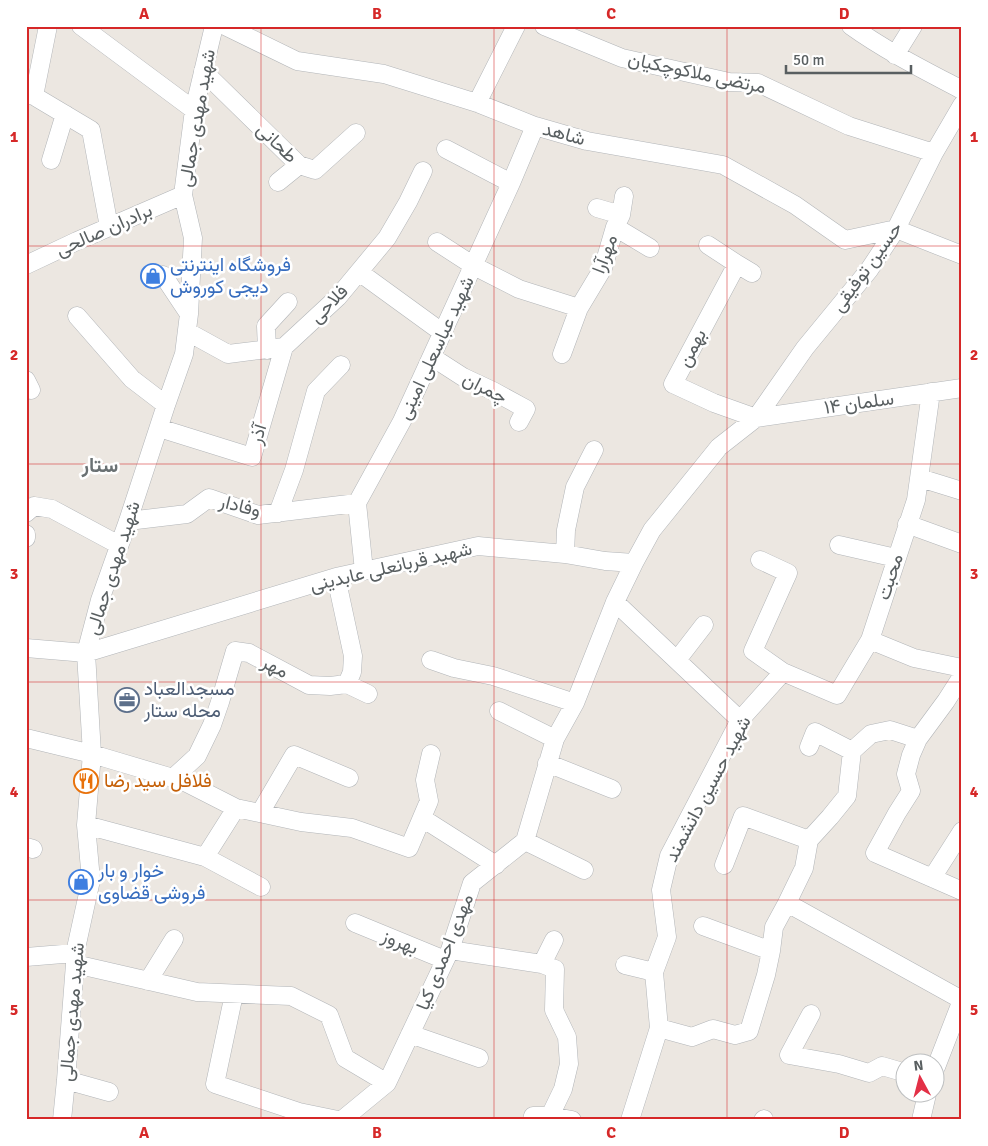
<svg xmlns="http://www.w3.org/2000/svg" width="988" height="1146" viewBox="0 0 988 1146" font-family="Signika,Vazirmatn,sans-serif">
  <rect width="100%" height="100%" fill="#ece7e1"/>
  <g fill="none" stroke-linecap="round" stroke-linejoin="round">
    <defs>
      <path id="minor" d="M81 26 194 110
        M225 26 297 61 384 74 477 103 535 126 587 141 723 165 795 205 845 240 896 229
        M544 26 622 58 729 82 758 83 849 126 934 153
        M851 26C886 51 924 70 962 90
        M895 55 913 26
        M203 71 299 165 315 170 356 133
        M26 94 34 96 91 130 109 227
        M34 96 48 26
        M477 103 516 26
        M446 149 511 183
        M51 160 65 114
        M278 182 299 165
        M597 208 621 215
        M615 227 650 248
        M896 229 962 255
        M437 242 474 266 519 289 579 308
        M708 245 737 264 673 384 714 403 756 418 962 388
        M737 264 752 273
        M26 265 77 241 183 195
        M359 272 443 333
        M163 275 189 314
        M77 316 132 379 166 405
        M188 332 228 354 284 347 338 297 387 238 408 202 423 171
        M267 350 266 326 288 302
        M562 354 579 308 603 268 615 227 621 215 624 196
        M432 357 463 377 493 391 526 409 519 422
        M26 380 31 390
        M159 428 252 457 284 347
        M920 478 962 491
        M26 513 34 506 52 509 119 545
        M278 513 294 470 316 391 341 365
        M128 521 187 514 209 498 258 515 357 503
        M907 524 962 544
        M26 534V538
        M839 545 896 558
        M565 554 566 530 575 487 594 450
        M760 560 788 573 753 651 783 672 837 695 870 640 916 500 931 392
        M364 571 357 503 402 421 511 183 535 126
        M615 602 740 720
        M870 640 914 658 962 668
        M26 648 86 653 336 577 478 546 565 554 605 561 634 563 652 530 719 447 756 418 805 348 869 270 896 229 934 153 962 105
        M431 660 454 668 493 676 575 703
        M677 660 704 625
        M962 676 946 701 918 739 911 755 906 774 911 791 897 813 875 853 962 891
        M347 684 368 694
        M499 711 555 739
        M26 738 92 754 173 778 187 783 236 808 301 822 352 828 409 848 429 801 425 780 431 754
        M918 739 890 730 871 734 852 751 847 796 830 817 809 840 804 868 787 903 962 1000 936 1067
        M809 747 815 732 852 751
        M547 763 612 789
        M173 778 197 756 212 725 220 702 235 651 249 653 309 685 330 686 347 684 352 672 353 656 336 577
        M260 813 294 755 349 778
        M422 818 496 865
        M86 825 205 857 261 887
        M525 841 584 870
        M26 847 33 849
        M205 857 236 808
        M724 865 743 816 809 840
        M932 878 962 831
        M355 923 445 960
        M703 926 771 951
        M450 950 542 964 555 969 554 1010 567 1037 569 1064 563 1089 550 1116
        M26 957 75 953
        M75 964 197 992 291 996 329 1015 345 1058 387 1083
        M542 964 554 940
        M625 965 654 972
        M148 981 174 939
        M234 994 215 1084 299 1112 338 1120
        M811 1014 789 1055 839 1064 869 1073 882 1066 906 1073
        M659 1028 692 1037 713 1029 735 1035 749 1031 766 975 771 951 774 927 787 903
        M410 1034 479 1058
        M66 1080 109 1092
        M62 1120 66 1080 75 964V953L91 880 86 825 92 754 86 653 100 600 128 521 166 405 184 354 189 314 193 238 183 195 194 110 214 26
        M342 1120 387 1083 450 950 472 883 525 841 555 739 575 703 615 602 634 563
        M532 1120 533 1116H550L572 1120
        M630 1120 659 1028 654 972 667 937 661 890 669 856 740 720 783 672
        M763 1120 764 1119
        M921 1120 927 1094"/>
    </defs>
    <use href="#minor" stroke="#b2b5b8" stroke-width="19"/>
    <use href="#minor" stroke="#fff" stroke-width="18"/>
  </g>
  <path fill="none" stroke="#d62828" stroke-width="1" stroke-opacity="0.55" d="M261 26V1120M494 26V1120M727 26V1120M26 246H962M26 464H962M26 682H962M26 900H962"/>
  <defs>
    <symbol id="shop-ring" viewBox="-11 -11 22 22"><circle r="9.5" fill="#fff" stroke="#3f7fe0" stroke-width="1.5"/><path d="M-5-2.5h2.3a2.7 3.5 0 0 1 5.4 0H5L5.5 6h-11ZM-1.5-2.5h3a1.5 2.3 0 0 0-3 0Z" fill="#3f7fe0"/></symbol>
    <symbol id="office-ring" viewBox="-11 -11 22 22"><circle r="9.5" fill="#fff" stroke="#5c6f8a" stroke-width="1.5"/><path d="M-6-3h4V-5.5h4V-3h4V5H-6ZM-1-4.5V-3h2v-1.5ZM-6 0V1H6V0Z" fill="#5c6f8a"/></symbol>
    <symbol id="restaurant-ring" viewBox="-11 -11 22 22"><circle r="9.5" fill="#fff" stroke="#e8710a" stroke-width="1.5"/><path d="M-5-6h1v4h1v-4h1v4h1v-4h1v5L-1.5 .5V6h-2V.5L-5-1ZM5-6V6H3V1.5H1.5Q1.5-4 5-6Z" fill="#e8710a"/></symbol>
  </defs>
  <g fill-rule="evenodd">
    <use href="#shop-ring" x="139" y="262" width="28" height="28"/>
    <use href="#office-ring" x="113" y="686" width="28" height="28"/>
    <use href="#restaurant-ring" x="72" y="767" width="28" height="28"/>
    <use href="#shop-ring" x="67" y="868" width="28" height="28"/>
  </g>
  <g text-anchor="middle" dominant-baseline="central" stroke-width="5" stroke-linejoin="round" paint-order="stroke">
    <g font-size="19" fill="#595f61" stroke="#fff">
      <text transform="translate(697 73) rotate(12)">مرتضی ملاکوچکیان</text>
      <text transform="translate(197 118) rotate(-80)">شهید مهدی جمالی</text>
      <text transform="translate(564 134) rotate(15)">شاهد</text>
      <text transform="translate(277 143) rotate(44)">طحانی</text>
      <text transform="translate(104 230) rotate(-24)">برادران صالحی</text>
      <text transform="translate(605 254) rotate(-69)">مهرآرا</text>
      <text transform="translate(867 267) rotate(-54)">حسین توفیقی</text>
      <text transform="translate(329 304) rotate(-45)">فلاحی</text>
      <text transform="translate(436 348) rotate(-65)">شهید عباسعلی امینی</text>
      <text transform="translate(692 348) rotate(-62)">بهمن</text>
      <text transform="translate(485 388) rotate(27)">چمران</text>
      <text transform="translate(859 403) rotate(-8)">سلمان ۱۴</text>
      <text transform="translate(258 434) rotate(-73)">آذر</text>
      <text transform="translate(240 506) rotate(14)">وفادار</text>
      <text transform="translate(391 567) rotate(-13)">شهید قربانعلی عابدینی</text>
      <text transform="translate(113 568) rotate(-72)">شهید مهدی جمالی</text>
      <text transform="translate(890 577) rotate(-72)">محبت</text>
      <text transform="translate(275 667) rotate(28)">مهر</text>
      <text transform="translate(708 789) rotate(-62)">شهید حسین دانشمند</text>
      <text transform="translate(400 942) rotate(22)">بهروز</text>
      <text transform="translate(445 952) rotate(-68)">مهدی احمدی کیا</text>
      <text transform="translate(72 1012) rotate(-85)">شهید مهدی جمالی</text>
    </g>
    <g font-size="19" fill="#366cbe" stroke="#fff" text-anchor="start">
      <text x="170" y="265">فروشگاه اینترنتی<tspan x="170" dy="22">دیجی کوروش</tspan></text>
      <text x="98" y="871">خوار و بار<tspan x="98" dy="22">فروشی قضاوی</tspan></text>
    </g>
    <g font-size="19" fill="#4e5e75" stroke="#fff" text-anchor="start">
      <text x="144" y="689">مسجدالعباد<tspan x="144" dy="22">محله ستار</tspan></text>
    </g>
    <g font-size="19" fill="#c56008" stroke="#fff" text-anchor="start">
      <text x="104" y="781">فلافل سید رضا</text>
    </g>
    <g font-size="20" font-weight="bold" fill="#6a7173" stroke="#fff">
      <text x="100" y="465">ستار</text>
    </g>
  </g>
  <rect width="988" height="1146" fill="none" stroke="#ffffff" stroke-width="55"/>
  <g transform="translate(920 1078) rotate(353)"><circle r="24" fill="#ffffff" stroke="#bdbfc0"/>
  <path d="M0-4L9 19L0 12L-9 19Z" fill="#e33046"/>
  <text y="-8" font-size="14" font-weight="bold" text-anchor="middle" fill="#595f61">N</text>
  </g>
  <path d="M786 65v8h125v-8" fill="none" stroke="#595f61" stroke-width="2.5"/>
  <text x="793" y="65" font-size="15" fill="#595f61" stroke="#ffffff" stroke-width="4" paint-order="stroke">50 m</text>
  <rect x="28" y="28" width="932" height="1090" fill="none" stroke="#d62828" stroke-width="2"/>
  <g font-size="16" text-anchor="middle" font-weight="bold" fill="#d62828">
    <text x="144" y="19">A</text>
    <text x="377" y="19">B</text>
    <text x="611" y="19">C</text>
    <text x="844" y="19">D</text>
    <text x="14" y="142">1</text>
    <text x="974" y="142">1</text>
    <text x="14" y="360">2</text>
    <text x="974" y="360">2</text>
    <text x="14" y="579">3</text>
    <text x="974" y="579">3</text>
    <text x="14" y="797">4</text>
    <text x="974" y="797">4</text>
    <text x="14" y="1015">5</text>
    <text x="974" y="1015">5</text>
    <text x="144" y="1138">A</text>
    <text x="377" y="1138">B</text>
    <text x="611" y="1138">C</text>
    <text x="844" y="1138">D</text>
  </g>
</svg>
